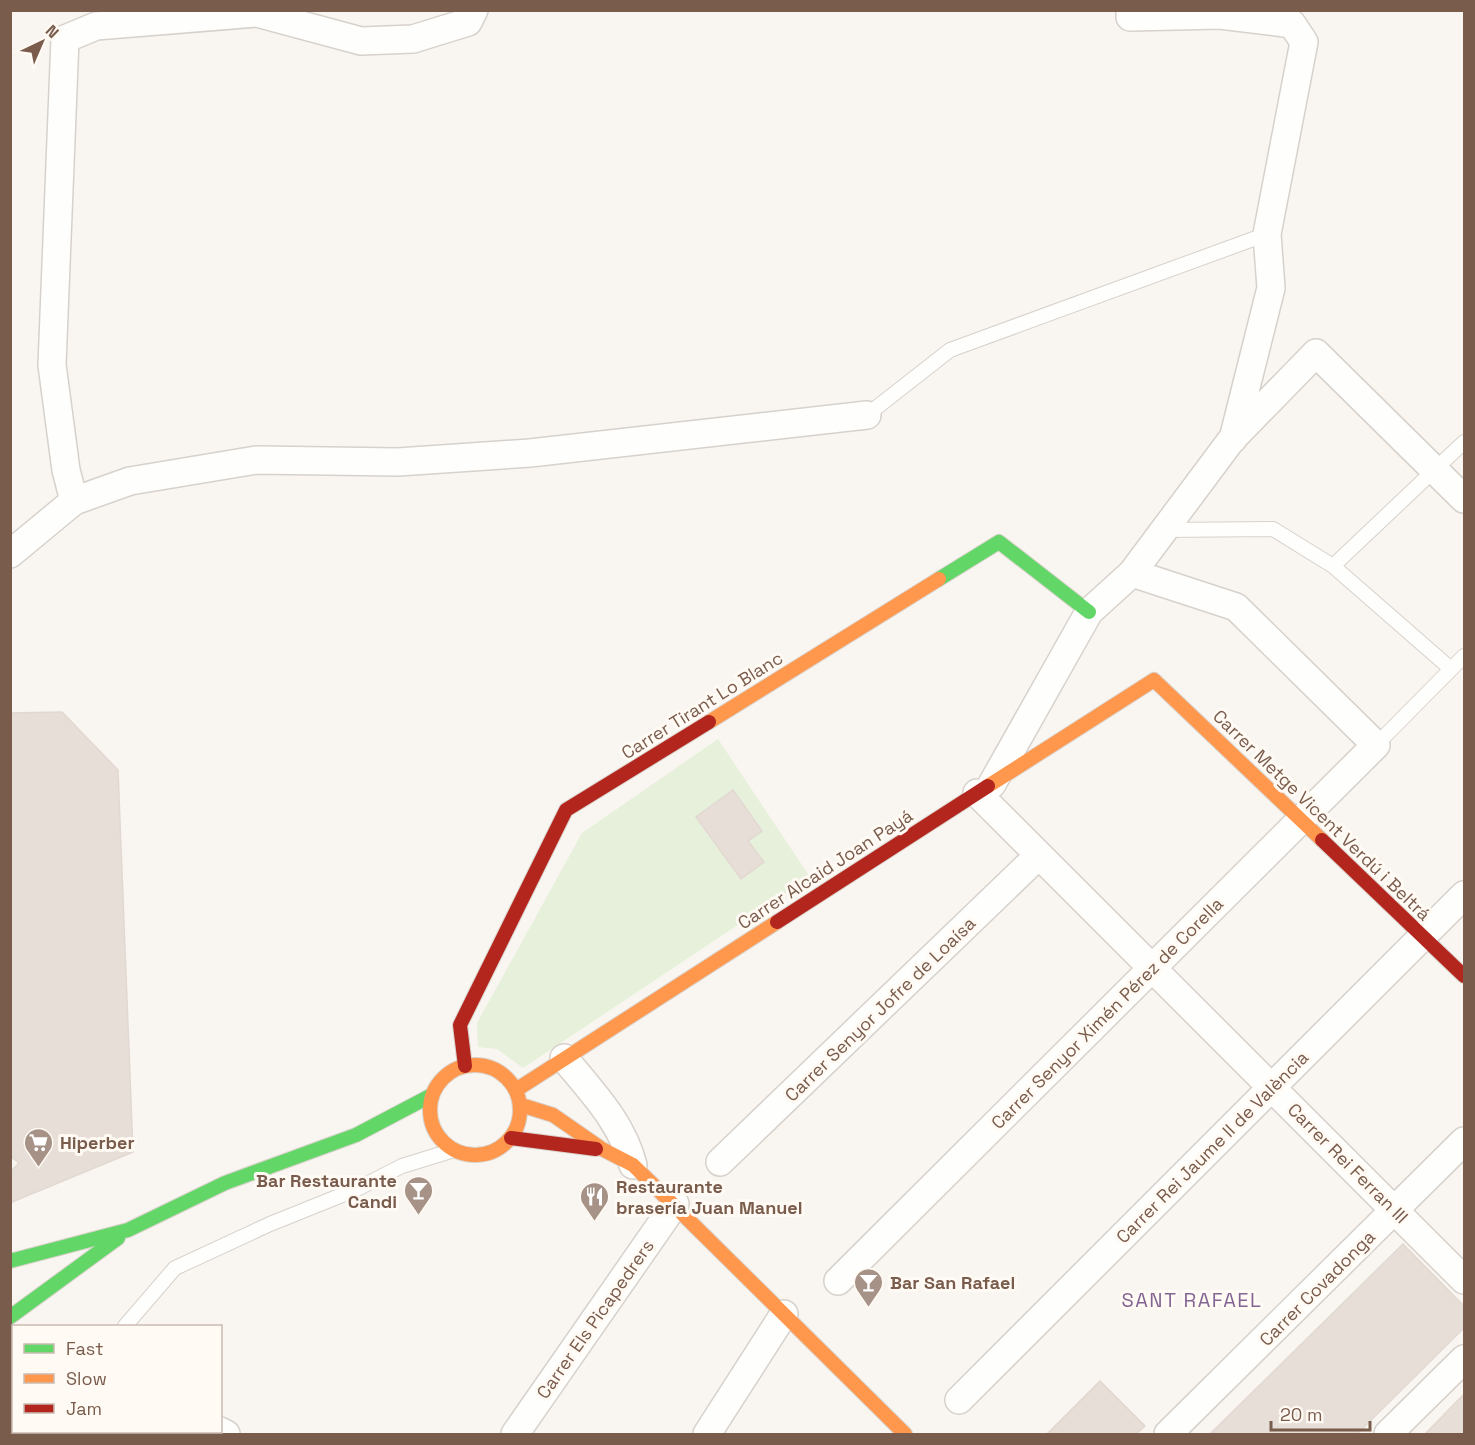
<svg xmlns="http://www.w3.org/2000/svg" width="1475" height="1445" viewBox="0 0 1475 1445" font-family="'Space Grotesk',sans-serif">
  <rect width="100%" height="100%" fill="#f9f5f0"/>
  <path fill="#e7f0db" d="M718 739 810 877 523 1068 497 1049 478 1047 477 1023 582 833Z"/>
  <path fill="#e6ded7" stroke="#e2d8d2" stroke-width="1.5" d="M62 712 118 770 133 1152 10 1203V1172L19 1163 10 1156V713Z
    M733 790 762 831 748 841 764 862 741 879 696 817Z
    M1403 1244 1464 1306V1328L1357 1434H1210Z
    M1100 1381 1145 1426 1136 1434H1047Z
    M1464 1394V1434H1425Z"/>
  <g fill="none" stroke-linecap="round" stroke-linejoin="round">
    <defs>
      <path id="lane" d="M867 415 950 350 1267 234
        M1164 530 1273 529 1333 566 1451 669
        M1333 566 1464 442
        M1376 745 1464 656
        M125 1326 175 1268 270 1224 357 1189 402 1166 454 1150"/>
      <path id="street" d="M1130 10V17L1220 15 1292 24 1304 42 1267 234 1271 288 1233 439
        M74 501 66 470 52 365 65 39 96 26 257 13 361 41 413 39 468 22 474 10
        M10 554 74 501 130 481 256 460 398 462 530 453 867 415
        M992 784 1089 612 1132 573 1232 439 1316 353 1464 499
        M977 793 1464 1280
        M564 1058C591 1091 622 1122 633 1165
        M720 1162 1039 855
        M838 1281 1376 745 1236 607 1132 573
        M10 1345 14 1346
        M959 1400 1464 895
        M220 1431 226 1434
        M515 1434 675 1204
        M707 1434 784 1314
        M1168 1434 1464 1141
        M1388 1434 1464 1359"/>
      <path id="fast" d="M939 579 999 542 1089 612
        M10 1261 128 1230 225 1183 356 1135 432 1095
        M10 1317 118 1238"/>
      <path id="slow" d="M709 722 939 579
        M988 786 1154 680 1322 840
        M430 1110a45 45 0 1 1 90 0a45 45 0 1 1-90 0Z
        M516 1090 777 922
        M521 1105 553 1115 602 1149 633 1165 905 1434"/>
      <path id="jam" d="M1322 840 1464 976
        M777 922 988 786
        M465 1066 460 1025 566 810 709 722
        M511 1138 596 1149"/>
    </defs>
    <use href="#lane" stroke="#d7d1cb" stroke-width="16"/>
    <use href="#street" stroke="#d7d1cb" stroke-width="30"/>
    <use href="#fast" stroke="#d9d2cb" stroke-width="16"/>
    <use href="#slow" stroke="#d9d2cb" stroke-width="16"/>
    <use href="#jam" stroke="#d9d2cb" stroke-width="16"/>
    <use href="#lane" stroke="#fefefd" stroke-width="14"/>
    <use href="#street" stroke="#fefefd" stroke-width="27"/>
    <use href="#fast" stroke="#63d668" stroke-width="14"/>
    <use href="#slow" stroke="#ff974d" stroke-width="14"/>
    <use href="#jam" stroke="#b3261e" stroke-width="14"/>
  </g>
  <defs>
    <symbol id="supermarket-pin" viewBox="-11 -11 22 30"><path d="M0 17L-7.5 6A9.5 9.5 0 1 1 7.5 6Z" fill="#a69286" stroke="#fffaf3"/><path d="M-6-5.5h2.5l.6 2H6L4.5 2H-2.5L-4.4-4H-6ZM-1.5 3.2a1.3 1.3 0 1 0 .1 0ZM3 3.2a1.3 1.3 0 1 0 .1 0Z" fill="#fff"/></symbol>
    <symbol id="bar-pin" viewBox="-11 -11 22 30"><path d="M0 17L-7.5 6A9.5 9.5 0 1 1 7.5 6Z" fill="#a69286" stroke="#fffaf3"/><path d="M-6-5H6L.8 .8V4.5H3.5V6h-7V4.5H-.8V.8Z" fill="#fff"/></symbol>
    <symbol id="restaurant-pin" viewBox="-11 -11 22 30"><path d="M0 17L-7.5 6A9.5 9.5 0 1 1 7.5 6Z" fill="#a69286" stroke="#fffaf3"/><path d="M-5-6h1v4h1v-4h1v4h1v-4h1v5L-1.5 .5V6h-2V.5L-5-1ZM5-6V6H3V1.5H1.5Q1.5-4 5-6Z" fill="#fff"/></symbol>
  </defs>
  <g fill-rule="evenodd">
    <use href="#supermarket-pin" x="22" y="1126" width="33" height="45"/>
    <use href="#bar-pin" x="402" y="1174" width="33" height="45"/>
    <use href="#restaurant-pin" x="578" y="1180" width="33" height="45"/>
    <use href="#bar-pin" x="852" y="1266" width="33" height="45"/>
  </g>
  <g text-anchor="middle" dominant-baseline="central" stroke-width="6" stroke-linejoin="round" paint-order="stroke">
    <g font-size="18" fill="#7a5c4d" stroke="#fffaf3">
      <text transform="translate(702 705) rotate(-32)">Carrer Tirant Lo Blanc</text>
      <text transform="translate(1322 815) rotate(44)">Carrer Metge Vicent Verdú i Beltrá</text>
      <text transform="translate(825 869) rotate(-33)">Carrer Alcaid Joan Payá</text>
      <text transform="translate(880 1009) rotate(-44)">Carrer Senyor Jofre de Loaísa</text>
      <text transform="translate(1107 1013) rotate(-45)">Carrer Senyor Ximén Pérez de Corella</text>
      <text transform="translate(1212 1147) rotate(-45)">Carrer Rei Jaume II de València</text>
      <text transform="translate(1348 1163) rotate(45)">Carrer Rei Ferran III</text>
      <text transform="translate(1317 1288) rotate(-45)">Carrer Covadonga</text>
      <text transform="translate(595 1319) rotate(-55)">Carrer Els Picapedrers</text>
    </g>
    <g font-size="18" font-weight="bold" fill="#7a5c4d" stroke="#fffaf3" text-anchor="start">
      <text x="60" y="1142">Hiperber</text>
      <text x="397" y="1180" text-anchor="end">Bar Restaurante<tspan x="397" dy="21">Candi</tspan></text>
      <text x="616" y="1186">Restaurante<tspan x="616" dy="21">brasería Juan Manuel</tspan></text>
      <text x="890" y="1282">Bar San Rafael</text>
    </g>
    <g font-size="20" letter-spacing="1.5" fill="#846695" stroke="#fffaf3">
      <text x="1192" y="1300">SANT RAFAEL</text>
    </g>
  </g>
  <rect width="1475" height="1445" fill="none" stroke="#7a5c4d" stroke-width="24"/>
  <rect x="12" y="1325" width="210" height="108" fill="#fffaf3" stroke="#cabbb1" stroke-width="1.5"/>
  <rect x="24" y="1344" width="30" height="9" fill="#63d668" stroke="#cabbb1" stroke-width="1.5"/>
  <text x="66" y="1355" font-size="18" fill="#7a5c4d">Fast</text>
  <rect x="24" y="1374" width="30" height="9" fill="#ff974d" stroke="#cabbb1" stroke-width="1.5"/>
  <text x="66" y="1385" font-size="18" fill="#7a5c4d">Slow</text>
  <rect x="24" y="1404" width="30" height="9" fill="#b3261e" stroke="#cabbb1" stroke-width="1.5"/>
  <text x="66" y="1415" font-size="18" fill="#7a5c4d">Jam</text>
  <g transform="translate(42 42) rotate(44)" stroke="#fffaf3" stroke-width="4.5" paint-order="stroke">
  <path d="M0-4.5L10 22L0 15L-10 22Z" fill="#7a5c4d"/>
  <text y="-9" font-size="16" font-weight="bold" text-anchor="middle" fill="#7a5c4d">N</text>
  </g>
  <path d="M1271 1421v9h99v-9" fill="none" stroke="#7a5c4d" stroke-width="3"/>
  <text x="1280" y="1421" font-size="18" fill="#7a5c4d" stroke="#fffaf3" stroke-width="4.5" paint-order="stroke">20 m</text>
</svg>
